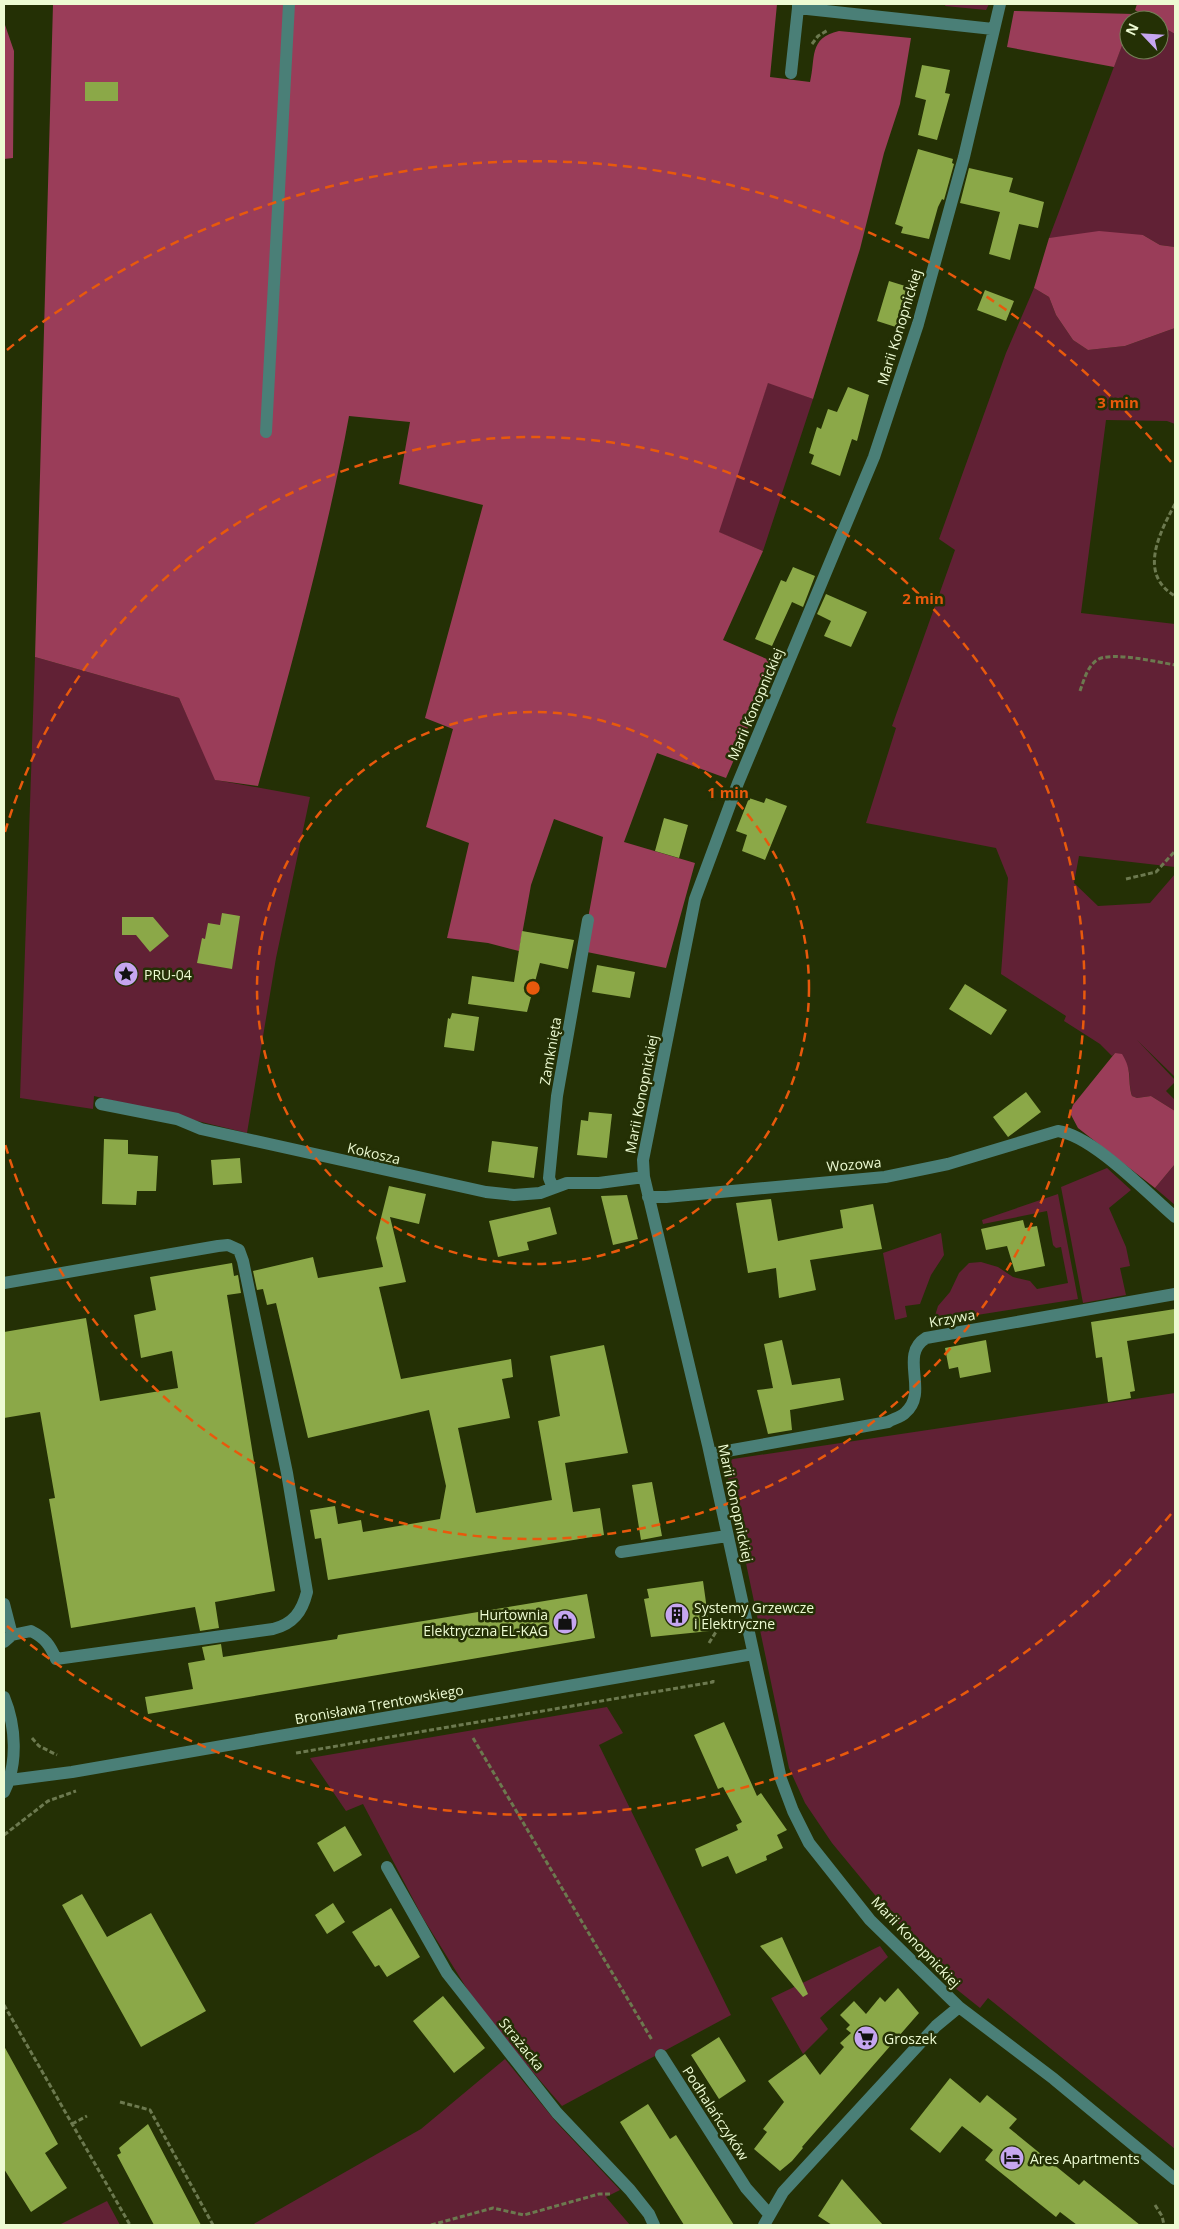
<svg xmlns="http://www.w3.org/2000/svg" width="1179" height="2229" viewBox="0 0 1179 2229" font-family="'Open Sans',sans-serif">
  <rect width="100%" height="100%" fill="#243005"/>
  <path fill="#612135" d="M946 4H989L986 10 945 6Z
    M1159 25 1175 34V247L1160 245 1143 235 1049 238 1129 27V50H1159Z
    M1034 288 1049 297 1056 315 1073 340 1088 350 1125 346 1175 328V424L1167 421 1106 420 1081 613 1175 624V867L1079 856 1074 883 1098 906 1150 903 1175 874V1077L1137 1040 1175 1080V1084L1174 1083 1166 1091 1175 1100V1111L1151 1096 1137 1098 1132 1096C1126 1074 1136 1070 1115 1053L1112 1056 1100 1044 1064 1021 1066 1016 1001 974 1008 878 996 848 866 823 896 728 892 726 955 550 939 539 1006 353Z
    M768 382 813 399 763 551 718 532Z
    M35 657 179 698 216 780 310 797 276 958 247 1133 94 1096 93 1109 20 1098Z
    M1175 1164V1205L1155 1188Z
    M1107 1168 1131 1190 1109 1208 1126 1247 1130 1266 1120 1268 1126 1295 1083 1303 1061 1187Z
    M1058 1194 1078 1299 933 1322 938 1306 950 1292 959 1273 969 1263 981 1262 998 1267 1013 1277 1030 1281 1037 1289 1068 1283 1061 1247 1056 1248 1053 1245 1047 1211 983 1224 982 1220Z
    M941 1233 944 1255 931 1275 920 1304 905 1306 907 1317 895 1320 883 1253Z
    M1175 1393V2149L988 1998 980 2008 945 1980 832 1843 805 1803 789 1768 726 1468 729 1461 733 1459Z
    M607 1707 623 1733 599 1745 731 2015 562 2106 482 2013 423 1918 363 1804 346 1811 310 1758Z
    M880 1946 888 1957 820 2018 828 2029 803 2054 771 1998Z
    M505 2059 557 2123 620 2190 606 2197 630 2225H252L421 2129Z
    M107 2201 120 2225H59Z"/>
  <path fill="#9a3d59" d="M53 4H777L770 77 810 82C816 58 808 38 839 31L911 38 900 104 884 153 860 249 813 399 768 383 719 532 763 551 723 640 776 663 726 778 657 753 624 842 695 863 666 968 582 951 603 837 554 819 531 885 519 951 488 943 447 938 469 843 426 827 453 729 425 718 483 505 399 484 410 422 349 416C326 542 292 663 258 786L215 780 179 698 35 657Z
    M1137 4H1175V34L1159 25V20H1151L1135 10Z
    M1014 11H1015L1134 14 1132 20H1129V27L1114 67 1007 47Z
    M4 22 14 51 13 158 4 159Z
    M1099 231 1143 235 1160 245 1175 247V328L1125 346 1088 350 1073 340 1056 315 1049 297 1034 288 1049 238Z
    M1115 1053 1122 1054C1133 1072 1127 1079 1132 1096L1137 1098 1151 1096 1175 1111V1164L1155 1188 1078 1128 1070 1113 1073 1105Z"/>
  <path fill="#8ba848" d="M922 65 950 70 945 93 950 94 937 140 918 135 926 100 915 97Z
    M85 82H118V101H85Z
    M918 149 953 159 952 163 954 164 944 200 942 199 938 207 929 239 901 233 903 227 895 224Z
    M969 168 1013 178 1009 192 1044 202 1038 228 1019 224 1010 260 989 254 1000 212 960 203Z
    M889 281 915 289 902 329 877 321Z
    M985 290 1014 301 1006 321 977 310Z
    M848 387 869 395 857 441 852 439 840 476 811 464 814 455 809 453 817 427 821 429 828 409 837 412Z
    M793 567 815 576 803 607 792 602 772 646 755 639 781 580 786 582Z
    M826 594 867 612 851 647 824 636 831 621 817 614Z
    M749 798 764 803 766 798 787 806 765 860 742 851 747 835 736 831Z
    M664 818 688 825 679 858 655 851Z
    M222 913 240 916 232 969 197 963 202 938 205 939 208 923 220 925Z
    M122 917H153L169 936 150 952 136 935H122Z
    M522 931 574 940 568 969 540 963 527 1012 468 1004 472 976 514 982Z
    M597 965 635 972 630 998 592 992Z
    M965 984 1007 1010 991 1035 949 1009Z
    M452 1013 479 1017 474 1051 444 1047 448 1018 450 1019Z
    M1026 1092 1041 1112 1008 1137 993 1117Z
    M589 1112 612 1114 607 1158 577 1155 581 1120 588 1121Z
    M104 1139 128 1140V1154L158 1156 156 1191H137L136 1205 102 1204Z
    M492 1141 538 1147 534 1178 488 1172Z
    M240 1158 242 1183 213 1185 211 1160Z
    M389 1186 426 1194 419 1224 390 1217 406 1282 379 1287 401 1379 511 1359 513 1377 502 1379 510 1418 458 1428 476 1513 552 1500 538 1421 560 1416 550 1356 604 1345 628 1453 565 1463 573 1512 600 1508 604 1535 328 1580 321 1538 315 1539 310 1510 335 1506 338 1524 361 1520 363 1532 440 1519 446 1486 429 1410 308 1438 276 1303 267 1305 263 1289 257 1290 253 1271 313 1257 318 1278 383 1267 376 1238Z
    M627 1195 638 1239 613 1245 601 1196Z
    M771 1199 778 1241 843 1228 840 1210 873 1204 882 1249 810 1260 816 1290 779 1298 776 1268 748 1273 736 1203Z
    M550 1207 557 1234 527 1242 529 1250 498 1257 489 1221Z
    M1023 1220 1025 1228 1037 1226 1045 1266 1015 1272 1007 1246 986 1250 981 1229Z
    M232 1263 234 1276 238 1275 241 1293 227 1295 275 1591 215 1602 219 1628 200 1631 195 1607 71 1628 49 1499 55 1498 40 1412 4 1418V1332L86 1318 100 1401 178 1388 172 1351 141 1358 134 1315 156 1310 150 1277Z
    M1175 1309V1333L1127 1341 1135 1391 1130 1392 1131 1398 1108 1402 1102 1357 1096 1358 1091 1322Z
    M782 1340 792 1385 840 1378 844 1400 790 1410 792 1430 768 1434 757 1390 773 1388 764 1344Z
    M986 1340 991 1372 960 1378 958 1367 949 1369 945 1348Z
    M652 1482 662 1536 641 1540 632 1485Z
    M703 1581 710 1631 651 1637 644 1599 649 1598 647 1589Z
    M587 1594 595 1638 148 1714 145 1697 193 1689 188 1663 205 1660 202 1647 221 1644 223 1657 337 1639 338 1635Z
    M724 1722 757 1796 761 1793 787 1830 777 1835 783 1848 766 1856 767 1860 736 1874 728 1856 702 1867 695 1849 738 1830 736 1825 742 1822 723 1787 718 1789 694 1735Z
    M345 1826 362 1855 334 1872 317 1843Z
    M82 1894 107 1937 151 1913 206 2011 141 2047 62 1905Z
    M333 1903 345 1922 327 1934 315 1915Z
    M391 1908 420 1957 387 1977 379 1965 375 1967 352 1932Z
    M782 1937 808 1994 803 1997 760 1946Z
    M898 1988 919 2013 802 2147 803 2148 792 2161 780 2171 754 2149 767 2132 763 2129 784 2102 768 2081 805 2054 820 2075 844 2047 840 2043 851 2033 846 2029 850 2025 840 2015 854 2001 866 2014 880 1997 885 2002Z
    M443 1996 485 2048 454 2073 413 2021Z
    M719 2037 746 2081 719 2099 691 2055Z
    M4 2046 58 2144 45 2153 67 2188 31 2212 4 2169Z
    M950 2078 980 2103 987 2095 1017 2119 1009 2128 1079 2185 1084 2180 1140 2225H1077L1060 2212 1056 2217 985 2160 993 2150 962 2126 940 2153 910 2129Z
    M648 2104 670 2139 676 2135 734 2225H684L620 2122Z
    M148 2124 201 2225H154L117 2155 121 2153 119 2148Z
    M842 2179 865 2205 883 2225H832L818 2216Z"/>
  <g fill="none" stroke-linecap="round" stroke-linejoin="round">
    <path stroke="#6c794f" stroke-width="3" stroke-dasharray="5 2.5" stroke-linecap="butt" d="M812 44 818 36 828 30
      M1175 504C1159 534 1138 574 1175 596
      M1080 691C1084 680 1087 667 1097 660 1110 651 1158 662 1175 665
      M1126 879 1156 872 1175 851
      M709 1643 719 1627 730 1629
      M32 1738 39 1746 57 1755
      M473 1738 652 2040
      M296 1753 713 1682V1679
      M4 1835 48 1801 76 1791
      M4 2005 130 2225
      M120 2102 150 2110 213 2225
      M72 2124 87 2116
      M1155 2205 1162 2216 1164 2225
      M431 2225 493 2208 524 2215 599 2194H610"/>
    <path stroke="#4a7f77" stroke-width="12" d="M798 4V8L993 29
      M1000 4 964 157 918 324 874 457 738 783 695 899 643 1160 644 1177 708 1445 781 1779 793 1811 809 1843 870 1920 959 2007 1054 2079 1175 2179
      M791 73 798 8
      M266 432 289 4
      M101 1104 177 1119 201 1129 486 1192 514 1195 540 1193 567 1183H599L644 1177
      M553 1188 549 1178 557 1096 588 920
      M648 1197H666L885 1177 948 1164 1058 1131C1093 1136 1147 1193 1175 1217
      M4 1283 218 1246 228 1245 239 1250 243 1261 287 1473 307 1592C302 1612 293 1624 273 1629L56 1659C50 1645 45 1638 31 1631L12 1635
      M710 1454 888 1422C893 1419 901 1417 905 1413 930 1392 898 1355 926 1338L1175 1294
      M621 1552 727 1536
      M4 1604 12 1635 4 1642
      M4 1697C16 1726 18 1764 4 1792
      M10 1780 72 1772 753 1654
      M387 1867 447 1973 557 2113 630 2190 649 2214 654 2225
      M661 2055 746 2188 769 2214
      M764 2225 783 2192 936 2026 959 2007"/>
  </g>
  <g fill="none" stroke="#e8590c" stroke-width="2.5" stroke-dasharray="9 6">
    <circle cx="533" cy="988" r="276"/>
    <path d="M5 832A551 551 0 1 1 5 1144"/>
    <path d="M1171 1514A827 827 0 0 1 7 1626M7 350A827 827 0 0 1 1171 462"/>
  </g>
  <defs>
    <symbol id="sight-disc" viewBox="-11 -11 22 22"><circle r="9.5" fill="#c6a6f0" stroke="#243005"/><path d="M0-6L1.8-2.2L6-1.7L2.9 1.2L3.7 5.4L0 3.3L-3.7 5.4L-2.9 1.2L-6-1.7L-1.8-2.2Z" fill="#111"/></symbol>
    <symbol id="building-disc" viewBox="-11 -11 22 22"><circle r="9.5" fill="#c6a6f0" stroke="#243005"/><path d="M-4-6H4V6H1V3H-1V6H-4ZM-2.5-4.3h1.7v1.8h-1.7ZM.8-4.3h1.7v1.8H.8ZM-2.5-1h1.7V.8h-1.7ZM.8-1h1.7V.8H.8Z" fill="#111"/></symbol>
    <symbol id="shop-disc" viewBox="-11 -11 22 22"><circle r="9.5" fill="#c6a6f0" stroke="#243005"/><path d="M-5-2.5h2.3a2.7 3.5 0 0 1 5.4 0H5L5.5 6h-11ZM-1.5-2.5h3a1.5 2.3 0 0 0-3 0Z" fill="#111"/></symbol>
    <symbol id="supermarket-disc" viewBox="-11 -11 22 22"><circle r="9.5" fill="#c6a6f0" stroke="#243005"/><path d="M-6-5.5h2.5l.6 2H6L4.5 2H-2.5L-4.4-4H-6ZM-1.5 3.2a1.3 1.3 0 1 0 .1 0ZM3 3.2a1.3 1.3 0 1 0 .1 0Z" fill="#111"/></symbol>
    <symbol id="hotel-disc" viewBox="-11 -11 22 22"><circle r="9.5" fill="#c6a6f0" stroke="#243005"/><path d="M-6-4.5h1.5V1H6V5H4.5V3h-9V5H-6ZM-4 0a1.8 1.8 0 1 1 3.6 0ZM.5 0V-2.5h3Q6-2.5 6 0Z" fill="#111"/></symbol>
  </defs>
  <g fill-rule="evenodd">
    <use href="#sight-disc" x="112" y="960" width="28" height="28"/>
    <use href="#building-disc" x="663" y="1601" width="28" height="28"/>
    <use href="#shop-disc" x="551" y="1608" width="28" height="28"/>
    <use href="#supermarket-disc" x="852" y="2024" width="28" height="28"/>
    <use href="#hotel-disc" x="998" y="2144" width="28" height="28"/>
  </g>
  <g text-anchor="middle" dominant-baseline="central" stroke-width="5" stroke-linejoin="round" paint-order="stroke">
    <g font-size="14" fill="#edfbd3" stroke="#243005">
      <text transform="translate(899 327) rotate(-73)">Marii Konopnickiej</text>
      <text transform="translate(755 704) rotate(-67)">Marii Konopnickiej</text>
      <text transform="translate(550 1051) rotate(-80)">Zamknięta</text>
      <text transform="translate(641 1094) rotate(-79)">Marii Konopnickiej</text>
      <text transform="translate(374 1153) rotate(13)">Kokosza</text>
      <text transform="translate(854 1164) rotate(-5)">Wozowa</text>
      <text transform="translate(952 1318) rotate(-10)">Krzywa</text>
      <text transform="translate(736 1503) rotate(78)">Marii Konopnickiej</text>
      <text transform="translate(379 1704) rotate(-10)">Bronisława Trentowskiego</text>
      <text transform="translate(916 1942) rotate(46)">Marii Konopnickiej</text>
      <text transform="translate(522 2044) rotate(51)">Strażacka</text>
      <text transform="translate(716 2113) rotate(57)">Podhalańczyków</text>
    </g>
    <g font-size="14" fill="#edfbd3" stroke="#243005" text-anchor="start">
      <text x="144" y="974">PRU-04</text>
      <text x="694" y="1607">Systemy Grzewcze<tspan x="694" dy="16">i Elektryczne</tspan></text>
      <text x="548" y="1614" text-anchor="end">Hurtownia<tspan x="548" dy="16">Elektryczna EL-KAG</tspan></text>
      <text x="884" y="2038">Groszek</text>
      <text x="1030" y="2158">Ares Apartments</text>
    </g>
  </g>
  <circle cx="533" cy="988" r="8" fill="#e8590c" stroke="#243005" stroke-width="2.5"/>
  <g font-size="15" text-anchor="middle" font-weight="bold" fill="#e8590c" stroke="#243005" stroke-width="5" stroke-linejoin="round" paint-order="stroke">
    <text x="1118" y="408">3 min</text>
    <text x="923" y="604">2 min</text>
    <text x="728" y="798">1 min</text>
  </g>
  <rect width="1179" height="2229" fill="none" stroke="#edfbd3" stroke-width="10"/>
  <g transform="translate(1144 35) rotate(295)"><circle r="24" fill="#243005" stroke="#748157"/>
  <path d="M0-4L9 19L0 12L-9 19Z" fill="#c6a6f0"/>
  <text y="-8" font-size="14" font-weight="bold" text-anchor="middle" fill="#edfbd3">N</text>
  </g>
</svg>
